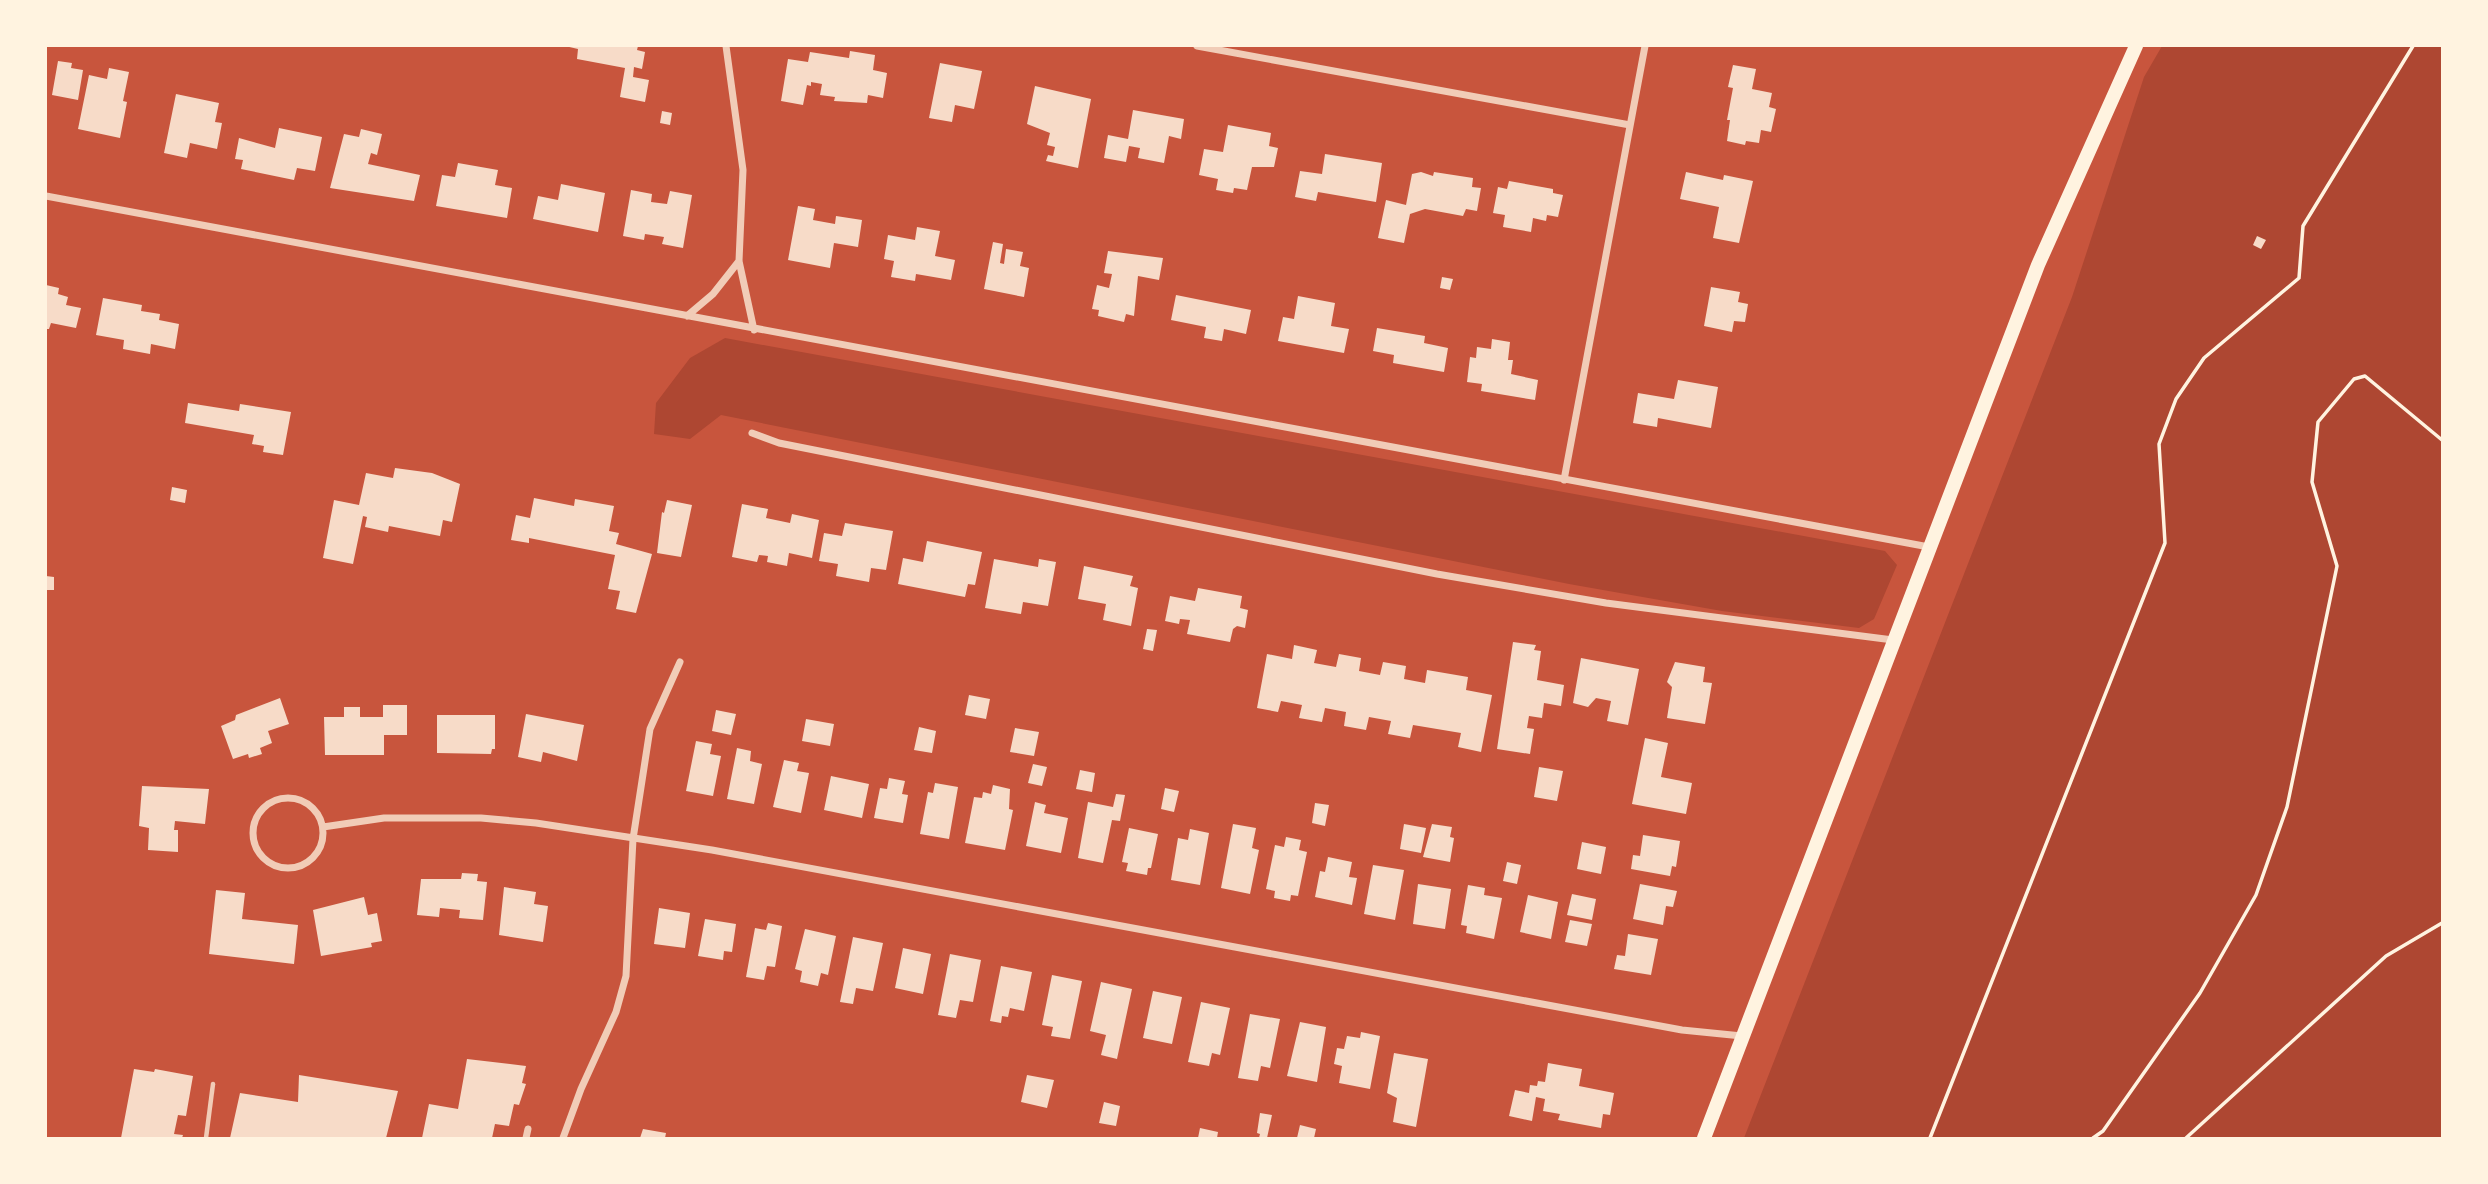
<svg xmlns="http://www.w3.org/2000/svg" width="2488" height="1184" viewBox="0 0 2488 1184" font-family="'Sofia Sans Condensed',sans-serif">
  <rect width="100%" height="100%" fill="#c8553d"/>
  <path fill="#ae4732" d="M2162 46H2442V1138H1744L2072 297 2144 77Z
    M725 338 1885 551 1897 565 1874 619 1859 628 1722 611 1569 584 721 415 690 439 654 434 656 403 690 358Z"/>
  <path fill="#f7dbc8" d="M565 46H638L637 50 645 52 642 69 634 67 633 77 649 80 645 102 620 97 625 68 577 59 578 49Z
    M850 51 875 55 873 70 887 73 883 98 868 95 867 103 834 101 835 97 820 95 822 84 811 82V86L807 85 803 105 781 101 788 59 808 62 810 52 849 58Z
    M58 61 72 63 71 68 83 70 78 100 52 95Z
    M940 63 982 71 974 109 955 105 952 122 929 118Z
    M1733 65 1756 69 1752 89 1772 93 1769 107 1776 109 1771 132 1761 130 1759 143 1746 141 1745 145 1727 141 1730 120H1727L1733 88 1728 87Z
    M109 68 129 72 123 101 127 102 120 138 78 129 89 75 107 79Z
    M1035 86 1091 99 1078 168 1046 161 1048 155 1053 156 1055 147 1047 145 1050 133 1027 124Z
    M176 94 219 103 215 122 222 123 217 149 190 143 187 158 164 153Z
    M1133 110 1184 119 1181 139 1169 136 1164 163 1138 158 1140 148 1129 146 1126 162 1104 158 1108 135 1128 139Z
    M662 111 672 113 670 125 660 123Z
    M1228 125 1271 133 1269 146 1278 148 1274 167H1252L1247 190 1234 188 1233 193 1216 190 1218 179 1199 175 1204 149 1223 152Z
    M279 128 322 137 315 171 297 168 294 180 241 169 243 160 235 159 239 138 275 148Z
    M361 129 382 134 377 155 371 153 368 164 420 175 414 201 330 188 344 134 359 137Z
    M1325 154 1382 163 1376 202 1318 192 1316 201 1295 197 1300 171 1322 174Z
    M458 163 498 170 495 185 512 188 507 218 436 206 442 175 455 177Z
    M1421 172 1433 176 1434 172 1473 178 1472 187 1481 188 1477 211 1466 209 1463 216 1425 209 1410 214 1404 243 1378 238 1386 200 1406 205 1412 174Z
    M1686 172 1723 180 1724 175 1753 181 1739 243 1713 238 1719 207 1680 199Z
    M1509 181 1553 189V193L1563 195 1558 217 1547 215 1546 221 1533 218 1531 232 1503 227 1505 215 1493 213 1498 187 1507 189Z
    M561 184 605 193 598 232 533 219 538 196 558 200Z
    M631 190 652 194 651 202 667 204 670 191 692 195 683 248 662 244 664 237 645 234 644 240 623 236Z
    M798 206 815 209 813 220 835 224 836 216 862 220 858 247 834 243 830 268 788 260Z
    M917 227 940 231 935 256 955 260 951 280 916 274 915 281 891 277 894 261 884 259 888 235 915 240Z
    M2257 236 2266 240 2261 249 2253 245Z
    M993 242 1003 244 1000 263 1004 264 1006 249 1023 252 1020 266 1029 268 1024 297 984 289Z
    M1108 251 1163 258 1159 280 1138 276 1134 316 1126 314 1124 322 1098 316 1099 310 1092 309 1097 285 1109 288 1112 274 1104 273Z
    M1442 277 1453 279 1450 290 1440 288Z
    M46 285 59 288 58 294 68 297 66 305 81 308 76 328 51 323 49 329H46Z
    M1711 287 1740 292 1738 302 1748 304 1745 322 1734 321 1732 332 1704 326Z
    M1176 295 1251 310 1246 334 1224 329 1222 341 1204 338 1206 327 1171 320Z
    M1298 296 1335 303 1331 326 1349 329 1344 353 1278 341 1283 317 1294 319Z
    M103 298 142 305 141 311 160 314 159 320 179 324 175 349 151 344 150 354 123 349 124 340 96 335Z
    M1377 328 1425 336 1424 343 1448 348 1444 372 1393 363 1394 355 1373 351Z
    M1492 339 1510 342 1508 360H1513L1511 374 1538 380 1535 400 1481 391 1482 384 1467 382 1470 357 1476 358 1477 347 1491 349Z
    M1678 380 1718 387 1711 428 1658 418 1657 427 1633 423 1638 393 1674 399Z
    M188 403 239 411 240 404 291 412 283 455 263 452 264 446 252 444 254 435 185 423Z
    M395 468 432 473 460 484 452 522 443 520 440 536 389 526 388 532 365 527 367 517 363 516 353 564 323 558 334 500 359 505 366 473 393 478Z
    M172 487 187 490 185 503 170 500Z
    M534 498 574 506 575 499 614 506 609 531 619 533 616 544 652 554 636 613 616 609 620 591 608 589 615 555 529 538V543L511 540 516 515 530 518Z
    M667 500 692 505 681 557 657 553 662 512 664 513Z
    M742 504 768 509 766 518 790 523 792 514 819 520 812 558 789 553 787 566 767 562 768 556 759 555 757 562 732 557Z
    M845 523 893 531 886 570 871 568 869 582 836 576 838 564 819 561 824 533 842 536Z
    M927 541 982 552 975 585 968 584 965 597 898 584 903 558 923 562Z
    M994 559 1038 567 1039 559 1056 562 1048 606 1023 602 1021 614 985 608Z
    M1084 566 1133 576 1130 586 1138 588 1131 626 1103 620 1106 604 1078 599Z
    M46 576 54 577V590H46Z
    M1198 588 1242 596 1240 608 1248 610 1245 628 1237 626 1233 629 1230 642 1187 634 1190 620 1180 619 1179 624 1165 621 1170 596 1195 601Z
    M1147 629 1157 630 1153 651 1143 649Z
    M1513 642 1536 645 1534 650 1541 651 1537 680 1564 685 1561 706 1544 703 1542 718 1529 716 1527 728 1534 729 1530 754 1497 749Z
    M1294 645 1317 650 1314 663 1336 667 1339 654 1361 658 1359 671 1380 675 1383 662 1406 666 1404 679 1425 683 1427 670 1468 677 1466 690 1492 695 1481 752 1458 747 1461 733 1413 725 1410 738 1388 734 1391 721 1369 717 1366 730 1344 726 1346 712 1325 708 1322 722 1299 718 1302 705 1281 701 1278 712 1257 708 1267 654 1292 659Z
    M1581 658 1639 669 1628 725 1607 721 1611 701 1596 698 1588 707 1573 703Z
    M1675 662 1705 667 1703 682 1712 683 1705 724 1667 718 1672 687 1667 682Z
    M969 695 990 699 986 719 965 715Z
    M280 698 289 724 268 731 272 743 260 748 262 754 249 758 248 754 233 759 221 726 235 720 236 715Z
    M383 705H407V735H384V755H325L324 717H344V707H360V717H383Z
    M716 710 736 714 731 735 712 731Z
    M526 714 584 725 577 761 543 752 541 762 518 757Z
    M437 715H495V749H492L491 754 437 753Z
    M806 719 834 724 830 746 802 741Z
    M919 727 936 731 932 753 914 750Z
    M1015 728 1039 732 1034 756 1010 752Z
    M1645 738 1668 743 1661 777 1692 783 1686 814 1632 804Z
    M696 741 712 744 710 754 721 756 713 796 686 791Z
    M737 748 751 751 750 761 762 764 754 804 727 799Z
    M784 760 799 763 797 771 809 773 801 813 773 807Z
    M1033 764 1047 767 1042 786 1028 783Z
    M1539 767 1563 771 1557 801 1534 797Z
    M1080 770 1095 773 1092 792 1076 789Z
    M831 776 869 784 862 818 824 810Z
    M889 778 905 781 902 794 908 795 903 823 874 818 880 788 887 789Z
    M935 783 958 787 949 839 920 834 928 792 933 793Z
    M993 785 1010 789 1009 809 1013 810 1005 850 965 843 974 797 982 798 983 792 991 794Z
    M142 786 209 789 205 824 175 821 174 830H178V852L148 850 149 828 139 826Z
    M1165 788 1179 791 1174 812 1161 809Z
    M1116 794 1125 795 1120 821 1112 820 1103 863 1078 858 1088 802 1113 807Z
    M1035 802 1046 805 1044 813 1068 818 1061 853 1026 846Z
    M1315 803 1329 805 1325 826 1312 823Z
    M1233 824 1256 828 1252 848 1259 850 1250 894 1221 888Z
    M1404 824 1426 828 1421 853 1400 849Z
    M1432 824 1452 827 1450 837 1454 838 1450 862 1423 857Z
    M1129 828 1158 834 1151 868H1148L1147 875 1126 871 1128 863 1122 862Z
    M1190 829 1209 833 1200 885 1171 880 1178 838 1188 840Z
    M1643 835 1680 841 1676 867 1672 866 1670 876 1631 869 1633 855 1640 856Z
    M1286 837 1301 840 1299 850 1307 852 1298 896 1291 895 1290 901 1274 898 1275 891 1266 889 1275 845 1284 847Z
    M1582 842 1606 847 1601 874 1577 869Z
    M1328 857 1352 862 1349 877 1357 878 1352 905 1315 897 1320 871 1325 872Z
    M1507 862 1521 865 1517 884 1503 881Z
    M1373 865 1404 870 1395 920 1364 914Z
    M462 873 478 874 477 881 487 882 483 920 459 918 460 910 440 908 439 917 417 915 421 879H461Z
    M1418 884 1451 889 1445 929 1413 924Z
    M1640 884 1677 891 1673 907 1666 906 1663 925 1633 919Z
    M1468 885 1485 888 1484 895 1502 898 1494 939 1466 933 1467 926 1461 925Z
    M504 887 536 892 534 904 548 906 543 942 499 935Z
    M216 890 245 893 242 919 298 925 294 964 209 954Z
    M1572 894 1596 899 1592 920 1567 915Z
    M1528 895 1558 902 1551 939 1520 932Z
    M364 897 368 915 377 913 382 941 371 943 372 947 321 956 313 910Z
    M659 908 690 913 685 948 654 944Z
    M705 919 736 924 732 952 724 951 723 960 698 956Z
    M1570 920 1592 924 1587 946 1565 942Z
    M768 923 782 926 775 967 767 966 764 980 746 977 755 928 766 930Z
    M805 929 836 936 828 975 821 973 818 986 800 982 802 971 795 969Z
    M1628 934 1658 939 1651 975 1614 969 1617 955 1625 956Z
    M853 937 883 943 873 991 856 988 853 1004 840 1002Z
    M903 948 931 954 923 994 895 988Z
    M950 954 981 960 973 1002 960 1000 956 1018 938 1015Z
    M1001 966 1032 972 1024 1011 1010 1008 1008 1017 1002 1016 1001 1023 990 1021Z
    M1052 975 1082 981 1070 1039 1051 1036 1053 1027 1042 1025Z
    M1101 982 1132 989 1117 1059 1101 1055 1106 1035 1090 1031Z
    M1153 991 1182 997 1172 1044 1143 1038Z
    M1201 1002 1230 1008 1220 1055 1212 1053 1209 1066 1188 1062Z
    M1250 1014 1280 1019 1270 1068 1261 1066 1258 1081 1238 1078Z
    M1300 1022 1326 1027 1317 1082 1287 1076Z
    M1361 1032 1380 1036 1370 1089 1339 1083 1342 1066 1334 1064 1337 1048 1344 1049 1347 1036 1360 1038Z
    M1394 1053 1428 1059 1416 1127 1393 1122 1397 1098 1387 1093Z
    M467 1059 526 1066 522 1083 526 1084 519 1105 514 1104 509 1126 495 1124 492 1138H422L429 1104 458 1109Z
    M1548 1063 1582 1069 1579 1086 1614 1093 1610 1115 1603 1114 1601 1128 1558 1120 1560 1114 1543 1111 1545 1099 1536 1097 1532 1121 1509 1116 1515 1090 1529 1093 1530 1085 1537 1086 1538 1081 1545 1082Z
    M134 1069 154 1072 155 1069 193 1076 186 1116 178 1115 174 1134 183 1135 182 1138H121Z
    M299 1075 398 1091 386 1138H230L240 1093 298 1102Z
    M1027 1075 1054 1080 1047 1108 1021 1102Z
    M1104 1102 1120 1106 1116 1126 1099 1123Z
    M1260 1113 1272 1115 1267 1138H1259L1260 1134 1257 1133Z
    M1300 1125 1316 1129 1314 1138H1297Z
    M1200 1128 1218 1132 1217 1138H1198Z
    M643 1129 666 1133 665 1138H640Z"/>
  <g fill="none" stroke-linecap="round" stroke-linejoin="round">
    <path stroke="#fff3e0" stroke-width="3.5" d="M1930 1138 2165 543 2159 444 2176 399 2204 358 2299 278 2303 226 2413 46
      M2093 1138 2103 1131 2200 993 2256 895 2287 807 2337 566 2312 482 2318 422 2354 379 2365 376 2442 440
      M2186 1138 2386 956 2442 923"/>
    <path stroke="#f1ccb7" stroke-width="4.5" d="M206 1138 213 1084"/>
    <path stroke="#f1ccb7" stroke-width="7" d="M726 46 743 170 739 261 754 330
      M1197 46 1630 125
      M46 196 1929 547
      M687 316 713 294 739 261
      M752 433 779 443 1437 574 1606 603 1893 640
      M1564 480 1645 46
      M253 833a35 35 0 1 1 70 0a35 35 0 1 1-70 0Z
      M323 827 384 818H481L536 823 712 850 1682 1030 1742 1036
      M526 1138 528 1129
      M563 1138 581 1089 616 1012 626 976 633 839 650 729 680 662"/>
    <path stroke="#fff3e0" stroke-width="14" d="M1704 1138 2038 265 2136 46"/>
  </g>
  <rect width="2488" height="1184" fill="none" stroke="#fff3e0" stroke-width="94"/>
</svg>
